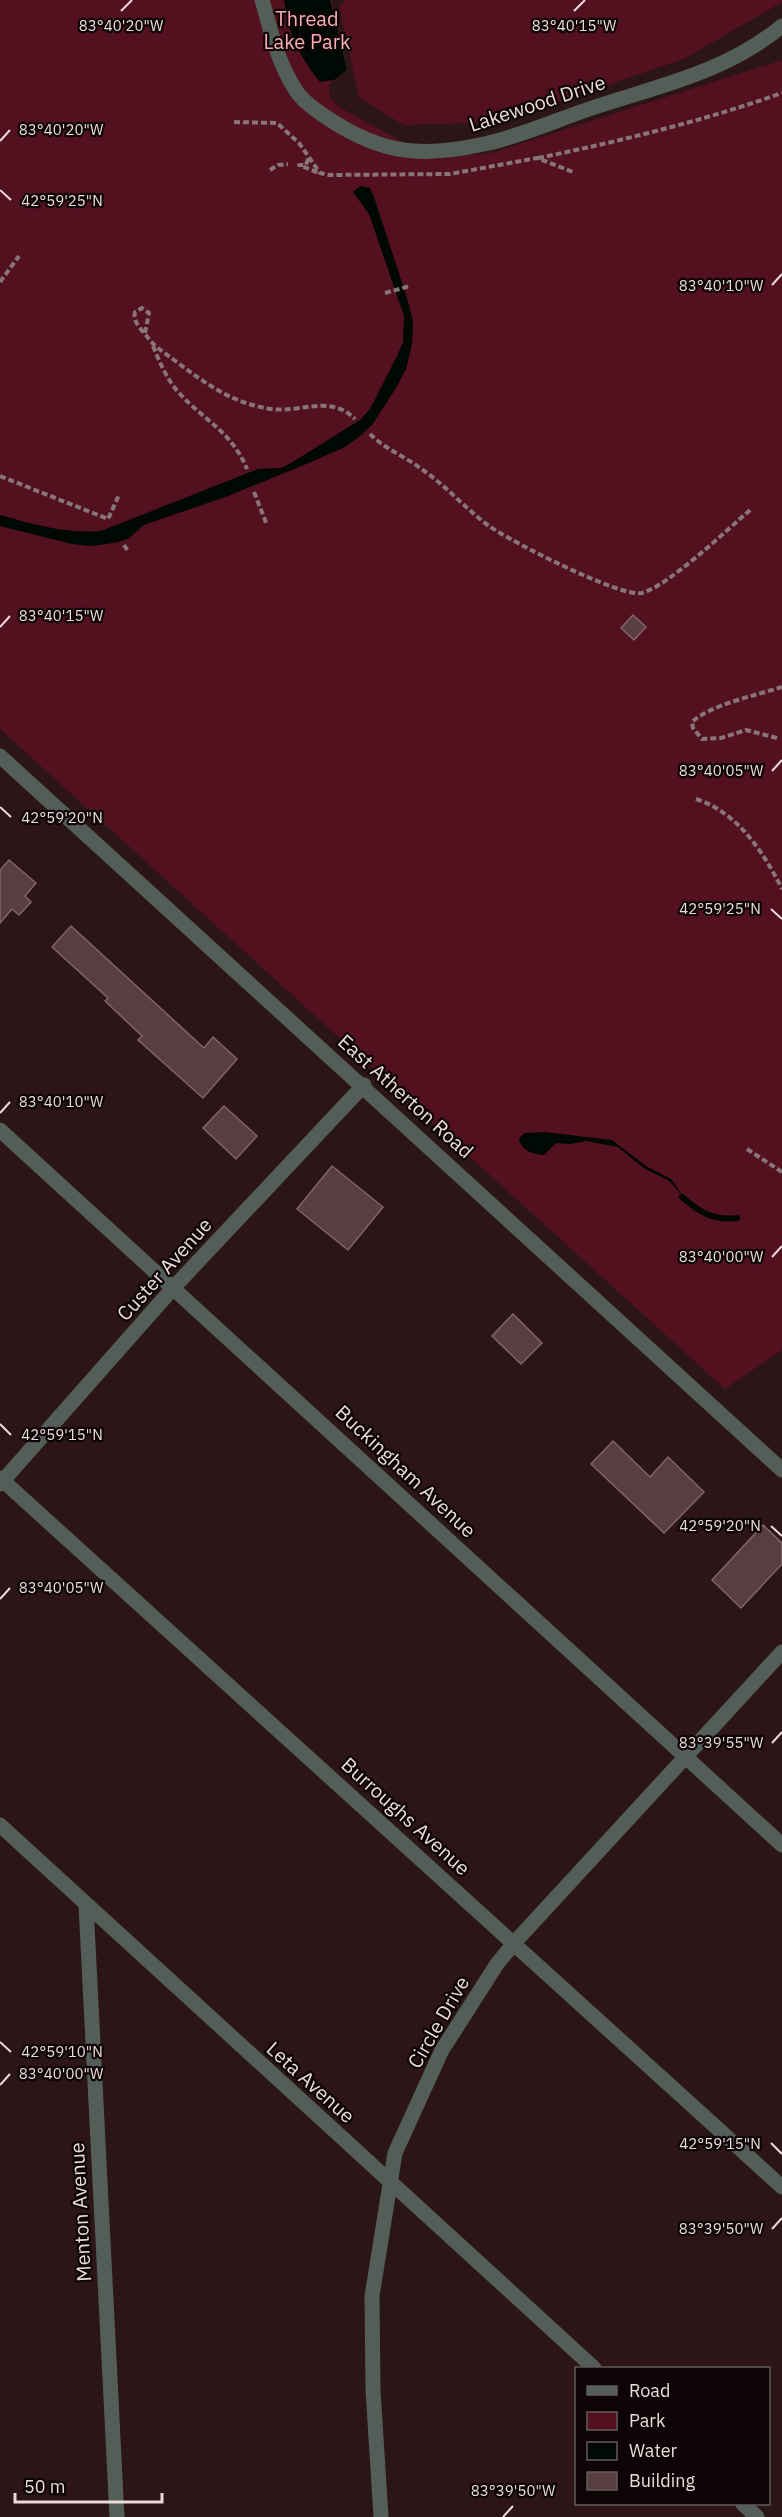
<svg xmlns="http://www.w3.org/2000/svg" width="782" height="2517" viewBox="0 0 782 2517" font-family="'IBM Plex Sans',sans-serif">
  <rect width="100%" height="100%" fill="#2b1517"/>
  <path fill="#531120" d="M0 0H331L347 70 329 84 330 97 339 107 434 159 491 153 782 60V1350L725 1389 0 729Z
    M345 0H782V2L684 59 498 122 404 125 359 98 339 6Z"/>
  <path fill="#000804" d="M284 0H330L347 70 334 80 320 82C299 55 288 35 284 0Z
    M360 186 370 188 373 194 407 298 413 321 412 344 406 369 396 388 372 425 359 437 343 448 304 465 228 496 144 525 128 539 114 543 91 546 72 544 0 526V515C33 524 66 534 101 531L258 469 281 468 291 463 360 420 370 409 397 356 403 342 404 316 369 214 353 192Z
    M545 1132 612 1140 646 1166 671 1179 683 1196 668 1180 645 1169 618 1147 586 1141 570 1144 556 1143 544 1155C532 1154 521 1151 519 1138L525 1133Z"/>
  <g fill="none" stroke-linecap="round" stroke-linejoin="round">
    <path stroke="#000804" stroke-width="6" d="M682 1197C699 1212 714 1221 737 1218"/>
  </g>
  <path fill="#583e40" stroke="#816568" stroke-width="1.5" d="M633 615 646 627 634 640 621 628Z
    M9 860 36 883 25 896 31 902 19 915 12 909 0 923V870Z
    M71 926 204 1048 213 1037 237 1059 203 1098 138 1040 142 1036 105 1001 108 998 52 947Z
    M224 1106 257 1136 236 1159 203 1128Z
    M332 1166 383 1207 348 1250 297 1209Z
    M513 1314 542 1343 521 1364 492 1336Z
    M613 1441 650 1477 668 1457 704 1492 664 1533 591 1464Z
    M763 1525 782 1543V1564L741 1608 712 1580Z"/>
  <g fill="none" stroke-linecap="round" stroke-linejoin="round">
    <path stroke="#887576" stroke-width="4" stroke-dasharray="6 3" stroke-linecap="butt" d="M234 122 277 123 299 143 320 173 329 175 450 174 537 158 573 172
      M538 158C621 141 703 121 782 93
      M308 159 306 165H299L319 173
      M270 170 278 165 288 164
      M0 282 19 256
      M385 293 410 286
      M145 333 149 313 142 308 135 312C132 322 143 331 149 339 156 348 165 353 174 360 205 383 231 403 271 409 301 413 330 394 355 419
      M153 346C160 363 167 380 180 394 206 422 231 431 247 469
      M370 434C385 449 406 457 423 470 447 487 466 509 489 526 510 541 621 598 642 593 668 586 727 530 750 510
      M0 476 108 519 119 495
      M254 492 267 525
      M124 545 128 551
      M777 738 746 730 721 738 702 739 693 728 692 722C710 705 757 695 782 687
      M696 799C737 812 763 851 782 889
      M747 1149 782 1172"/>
    <path stroke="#535e59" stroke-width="15" d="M262 0C271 31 277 61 295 89 302 101 317 111 329 119 382 154 422 158 484 144 522 136 556 120 592 108 661 85 724 73 782 26
      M0 1130 782 1845
      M0 1478 782 2187
      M0 1484 174 1287 364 1085
      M0 1825 594 2368
      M86 1905 117 2517
      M743 2504 757 2517
      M381 2517 373 2390 372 2296 395 2153 442 2050 497 1964 515 1942 782 1652"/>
    <path stroke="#535e59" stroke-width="15" d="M0 756 782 1470"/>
  </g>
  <path fill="none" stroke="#ebdbdc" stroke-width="2" d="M121 11 132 0M574 11 585 0M0 141 10 130M0 190 11 200M772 285 782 274M0 627 10 616M772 771 782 760M0 807 11 817M771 909 782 919M0 1113 10 1102M772 1257 782 1246M0 1424 11 1435M771 1526 782 1536M0 1599 10 1588M772 1743 782 1732M0 2042 11 2052M0 2085 10 2074M771 2143 782 2154M772 2229 782 2218M503 2517 513 2506"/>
  <g text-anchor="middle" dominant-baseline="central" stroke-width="4.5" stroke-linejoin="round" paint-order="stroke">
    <g font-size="20" fill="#f9adb4" stroke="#0d0405">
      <text x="307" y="18">Thread<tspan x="307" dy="23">Lake Park</tspan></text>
    </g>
    <g font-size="20" fill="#ebdbdc" stroke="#0d0405">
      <text transform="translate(537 103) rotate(-18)">Lakewood Drive</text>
      <text transform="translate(406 1096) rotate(42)">East Atherton Road</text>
      <text transform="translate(164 1269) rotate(-48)">Custer Avenue</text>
      <text transform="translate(406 1471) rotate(43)">Buckingham Avenue</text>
      <text transform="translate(406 1816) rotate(42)">Burroughs Avenue</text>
      <text transform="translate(438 2022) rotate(-60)">Circle Drive</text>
      <text transform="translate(311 2082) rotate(42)">Leta Avenue</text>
      <text transform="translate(80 2212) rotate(-93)">Menton Avenue</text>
    </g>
  </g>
  <g font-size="15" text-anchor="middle" fill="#ebdbdc" stroke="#0d0405" stroke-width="4.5" stroke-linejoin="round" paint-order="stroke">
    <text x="121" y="31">83°40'20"W</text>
    <text x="574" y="31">83°40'15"W</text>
    <text x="61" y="135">83°40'20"W</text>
    <text x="62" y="206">42°59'25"N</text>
    <text x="721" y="291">83°40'10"W</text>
    <text x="61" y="621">83°40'15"W</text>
    <text x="721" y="776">83°40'05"W</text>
    <text x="62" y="823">42°59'20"N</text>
    <text x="720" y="914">42°59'25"N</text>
    <text x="61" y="1107">83°40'10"W</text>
    <text x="721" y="1262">83°40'00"W</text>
    <text x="62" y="1440">42°59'15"N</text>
    <text x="720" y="1531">42°59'20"N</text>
    <text x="61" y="1593">83°40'05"W</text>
    <text x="721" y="1748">83°39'55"W</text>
    <text x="62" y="2057">42°59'10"N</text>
    <text x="61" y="2079">83°40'00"W</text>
    <text x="720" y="2149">42°59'15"N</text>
    <text x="721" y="2234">83°39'50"W</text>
    <text x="513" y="2496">83°39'50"W</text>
  </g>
  <rect x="575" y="2367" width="195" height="138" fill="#0d0405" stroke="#665a5b" stroke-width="1.5"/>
  <rect x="587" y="2386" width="30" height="9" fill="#535e59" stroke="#665a5b" stroke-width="1.5"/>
  <text x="629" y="2397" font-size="18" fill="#ebdbdc">Road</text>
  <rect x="587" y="2412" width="30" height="18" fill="#531120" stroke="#665a5b" stroke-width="1.5"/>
  <text x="629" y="2427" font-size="18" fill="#ebdbdc">Park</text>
  <rect x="587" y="2442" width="30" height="18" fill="#000804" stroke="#665a5b" stroke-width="1.5"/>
  <text x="629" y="2457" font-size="18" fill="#ebdbdc">Water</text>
  <rect x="587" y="2472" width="30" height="18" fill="#583e40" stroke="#665a5b" stroke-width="1.5"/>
  <text x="629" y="2487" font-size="18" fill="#ebdbdc">Building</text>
  <path d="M15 2493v9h147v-9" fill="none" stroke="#ebdbdc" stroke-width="3"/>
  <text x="24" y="2493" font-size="18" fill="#ebdbdc" stroke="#0d0405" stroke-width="4.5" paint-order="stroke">50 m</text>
</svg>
